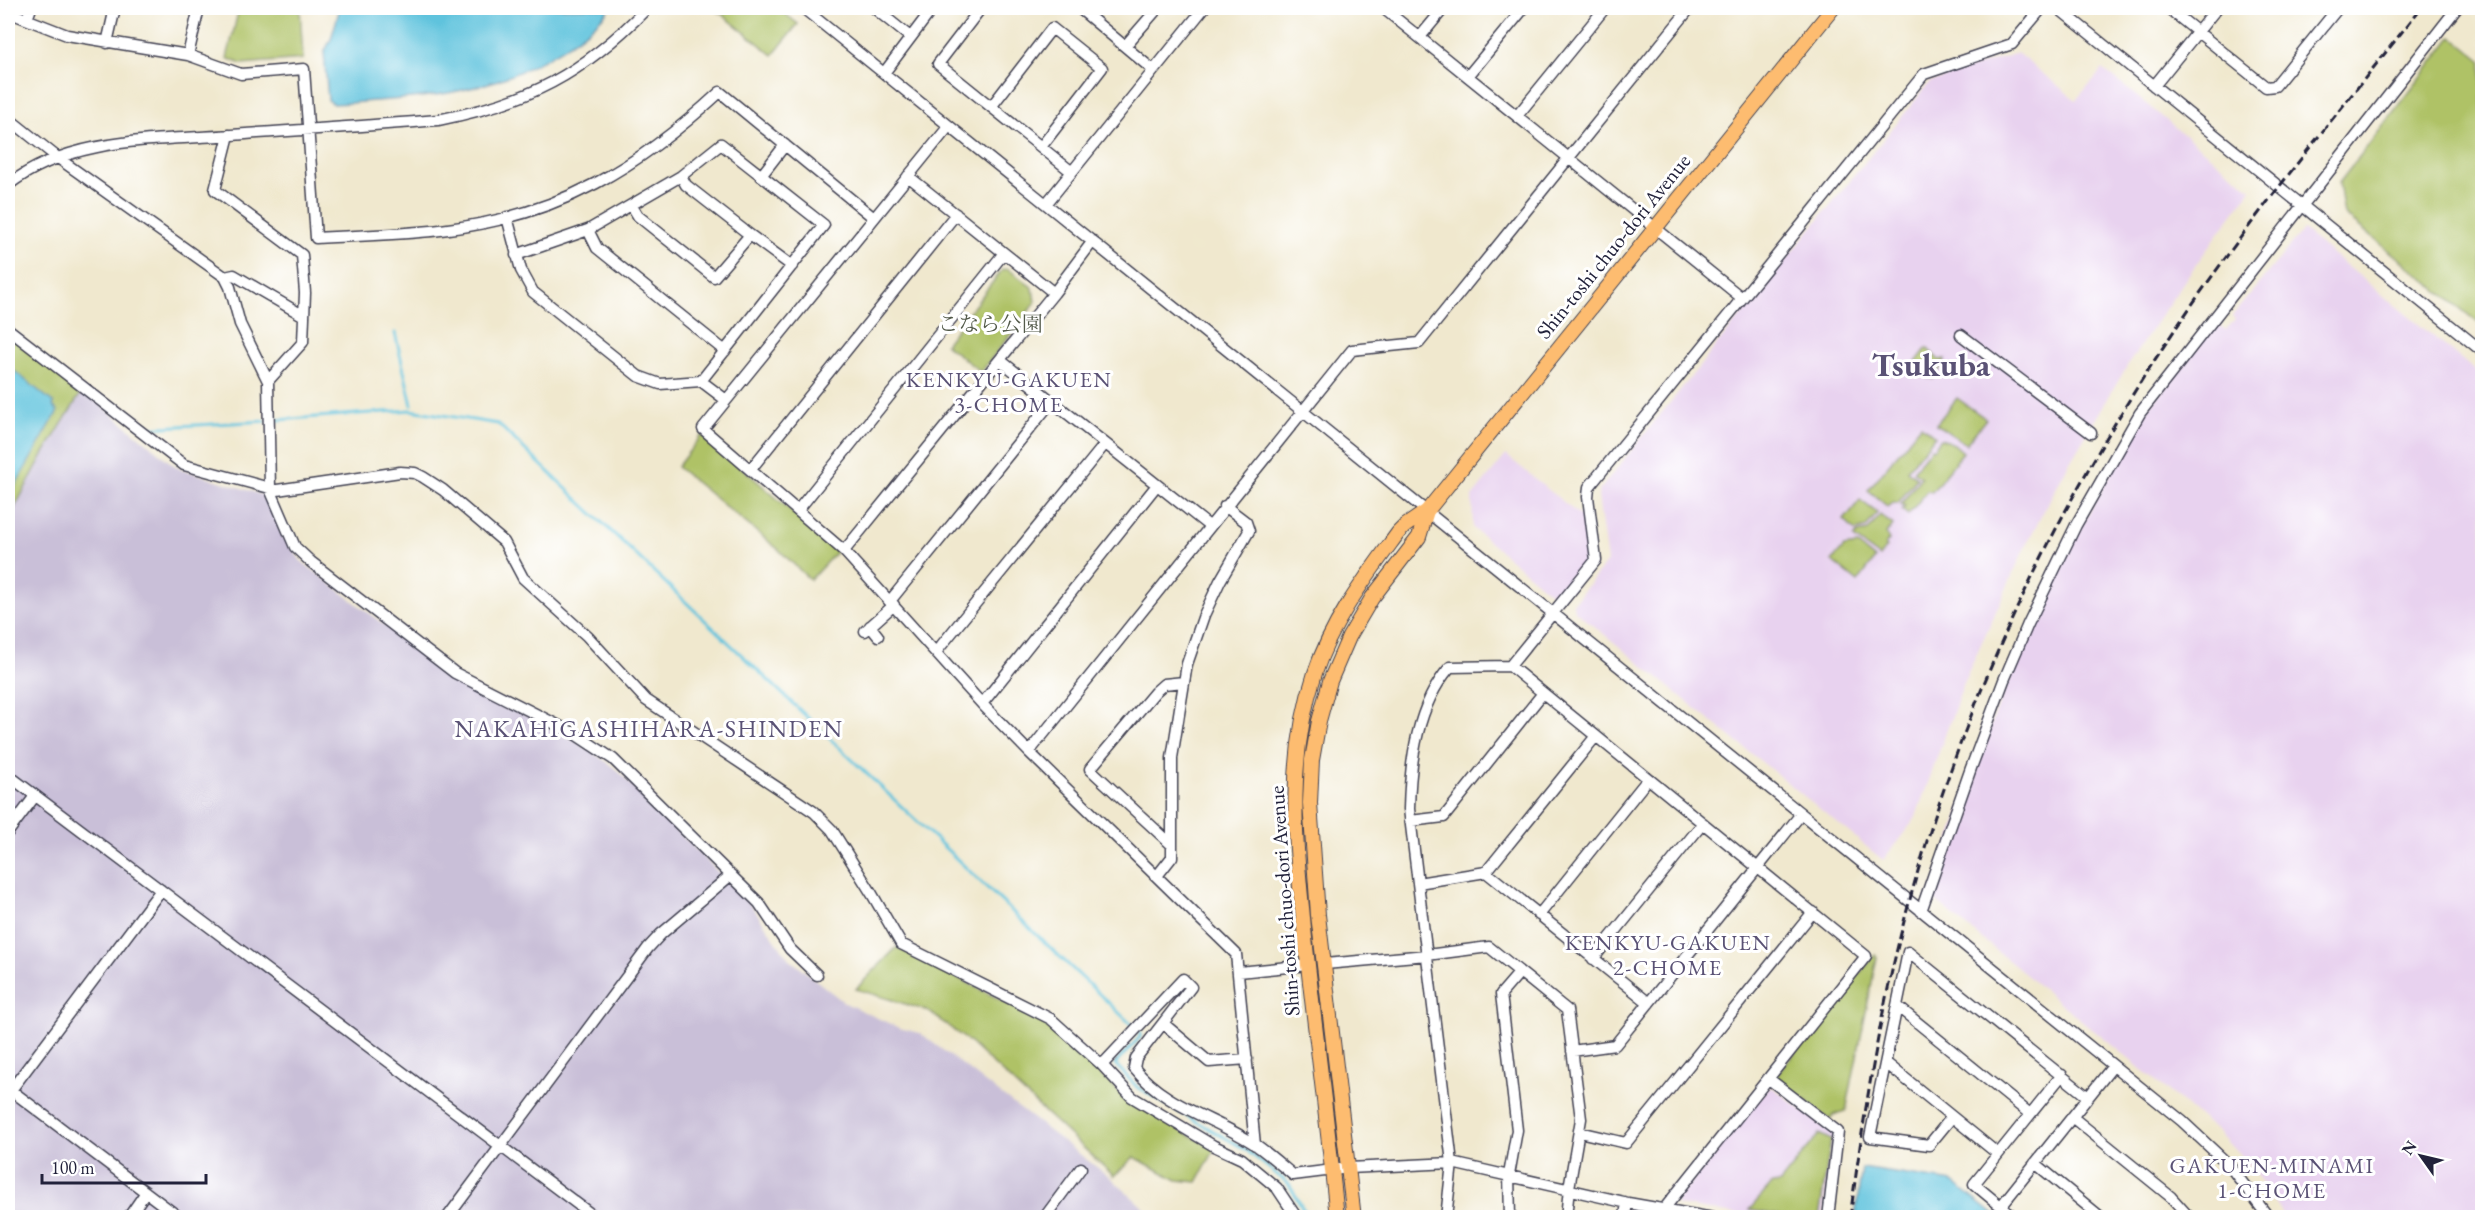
<svg xmlns="http://www.w3.org/2000/svg" width="2490" height="1225" viewBox="0 0 2490 1225" font-family="'EB Garamond','Noto Serif JP',serif">
  <rect width="100%" height="100%" fill="#fff"/>
  <filter id="ink" filterUnits="userSpaceOnUse"><feTurbulence type="fractalNoise" baseFrequency=".0167" numOctaves="2"/><feDisplacementMap in="SourceGraphic" scale="12" xChannelSelector="R" yChannelSelector="G"/><feConvolveMatrix kernelMatrix="1 2 1 2 8 2 1 2 1" color-interpolation-filters="sRGB"/></filter>
  <filter id="wash" filterUnits="userSpaceOnUse"><feTurbulence type="fractalNoise" baseFrequency=".008" numOctaves="4" result="noise"/><feDisplacementMap in="SourceGraphic" scale="24" xChannelSelector="R" yChannelSelector="G"/><feGaussianBlur stdDeviation="1.35" result="paint"/><feColorMatrix in="noise" values="0 0 0 0 0 0 0 0 0 0 0 0 0 0 0 0 0 1.4 0 .05"/><feComposite in="paint" operator="in"/></filter>
  <g filter="url(#wash)">
    <rect width="100%" height="100%" fill="#f0e8ce"/>
    <path fill="#e8d2ef" d="M2017 53 2076 100 2103 69 2251 189 2189 274 2129 363 2069 463 2026 545 1966 677 1915 819 1883 860 1574 610 1573 604 1607 562 1598 496 1599 491 1647 431 1930 82Z
      M2303 230 2482 376V1217H2284L2255 1172 2218 1132 1932 898 1959 812 1994 717 2021 651 2074 540 2144 414 2216 323 2226 330 2235 319 2232 316Z
      M1506 455 1584 519 1590 558 1562 594 1553 595 1473 528 1472 497Z
      M1769 1087H1772L1834 1135 1823 1217H1754L1677 1205 1676 1201Z"/>
    <path fill="#c9bfd8" d="M83 390 176 467 266 496 284 537 301 561 456 680 576 741 614 767 751 905 789 959 845 1003 899 1028 920 1033 1111 1178 1154 1217 8 1218V520L44 453Z"/>
    <path fill="#afc266" stroke="#687250" stroke-width="1.5" d="M239 8H300L303 59 241 64 227 58Z
      M714 8H778L798 24 773 55Z
      M2452 37 2482 61V326L2344 214 2339 183Z
      M1008 269 1033 288 1035 303 981 372 945 344 1002 270Z
      M8 334 83 390 44 453 8 520Z
      M1927 348 1939 360 1945 359 1944 363 1933 378H1928L1913 366Z
      M1957 398 1986 419 1966 444 1936 424Z
      M1921 425 1935 436 1907 470 1917 478 1898 503H1893L1888 507 1868 490Z
      M702 435 716 445 837 551 810 580 779 550 677 467Z
      M1941 439 1954 444 1963 452 1932 492 1927 491 1908 515 1902 510 1905 506 1901 504 1921 477 1913 471 1931 448 1933 449Z
      M1860 500 1877 513 1866 528 1855 531 1844 520Z
      M1880 515 1893 525 1886 534 1889 540 1885 545 1887 547 1880 557 1854 538 1857 533 1868 531Z
      M1858 545 1875 559 1858 582 1832 561 1844 547Z
      M897 947 1048 1024 1129 1101 1215 1149 1197 1182 1177 1180 1134 1157 1114 1176 968 1041 928 1011 856 989Z
      M1875 955 1877 957 1846 1111 1833 1115 1830 1120 1775 1077Z
      M1819 1134 1831 1140 1819 1217H1788L1749 1210 1772 1184 1780 1183Z"/>
    <path fill="#5fc3dd" stroke="#40728c" stroke-width="1.5" d="M340 8H610C597 25 580 37 562 49 488 97 419 98 334 104L328 100 324 53 331 39Z
      M8 366 54 403 53 406 58 411 8 498Z
      M1862 1168 1953 1182 1997 1217H1855Z"/>
    <g fill="none" stroke-linecap="round" stroke-linejoin="round">
      <path stroke="#5fc3dd" stroke-width="3" d="M395 333 412 405
        M277 420 411 410 498 424 1134 1027
        M144 428 266 421
        M1140 1031V1037L1115 1064 1138 1088 1245 1149 1289 1184 1308 1218"/>
    </g>
  </g>
  <g filter="url(#ink)">
    <g fill="none" stroke-linecap="round" stroke-linejoin="round">
      <defs>
        <path id="minor" d="M803 8 2182 1121 2229 1165 2269 1218
          M874 8 910 37
          M981 8 938 64 1072 172
          M1079 8 1153 70
          M1383 8 1742 298
          M2058 8 2482 351
          M2168 8 2266 87 2275 86 2338 8
          M8 12 67 35 188 55 241 74 304 69 316 238C359 235 404 235 448 229 560 215 639 167 720 92L874 218
          M27 19 31 8
          M1420 37 1444 8
          M107 43 115 8
          M1125 46 1158 8
          M188 55 199 8
          M884 73 933 8
          M1468 76 1524 8
          M2154 86 2217 8
          M991 107 1052 28 1102 68 1041 147
          M1517 116 1605 8
          M8 118 58 158 225 277 230 287 240 324 268 381 270 489 295 547 311 562 455 673 575 734 613 759 759 903 790 949 817 975
          M229 135 215 190 302 255 305 293 303 342 268 381
          M761 176 785 145
          M908 176 1054 293
          M8 185C71 136 156 141 232 135 301 130 369 126 438 120 529 102 582 75 647 8
          M1046 204 1204 8
          M632 206 638 216 714 277 750 235 686 185 681 176
          M507 217 521 270 533 292 638 376 660 384 701 381 726 400
          M588 230 597 248 725 351
          M750 235 792 266
          M1093 241 1054 293 844 551 982 704 1029 752 1236 954 1255 1145
          M516 255 588 230 681 176 721 144 824 225 701 381
          M225 277 234 275 304 316
          M8 329 184 465 277 490 400 472 415 473 423 477 443 490 504 542 523 578 587 636 646 700 814 812 832 830 872 894 901 944 1051 1019 1102 1065 1132 1097 1214 1146 1242 1159 1277 1188 1297 1218
          M1961 335 2091 433
          M1000 360 1209 526
          M751 469 956 214
          M798 510 1004 253
          M844 551 703 429 949 126
          M890 601 1052 401
          M870 626 878 636
          M865 631 894 605
          M936 652 1105 444
          M1510 666 1866 956 1664 1209
          M982 704 1157 485
          M1029 752 1352 350 1419 343 1690 8
          M8 775 596 1218
          M1410 821 1444 817 1543 693
          M8 832 35 796
          M1172 845 1090 769 1155 692 1164 684 1184 682
          M1486 872 1649 1003
          M1157 876 1172 857V758L1187 664 1204 615 1220 581 1249 531 1246 522 1225 506
          M1418 883 1486 872 1596 736
          M1921 911 1971 768 2004 680 2028 624 2076 525 2140 413 2457 8
          M1539 915 1648 779
          M1593 959 1703 823
          M1325 964 1427 955 1489 947 1567 1010 1581 1119 1569 1188 1566 1218
          M1239 972 1308 965
          M1897 1006 2030 1114
          M1164 1024 1209 1062 1247 1059
          M1572 1051 1615 1045 1801 814
          M1886 1063 1998 1154
          M1102 1065 1183 979 1191 987 1136 1058 1134 1068C1165 1107 1216 1118 1256 1145 1269 1154 1281 1165 1293 1175L1349 1168 1452 1163 1628 1203 1713 1218
          M1769 1079 1838 1132 1828 1218
          M8 1088 180 1218
          M8 1094 161 890
          M1952 1117 1929 1145 1870 1137 1908 952 2088 1097
          M2072 1117 2171 1197 2190 1218
          M1579 1132 1626 1143 1813 912
          M2035 1163 2102 1218
          M2001 1206 2113 1066
          M128 1218 146 1192
          M447 1218 648 948 661 934 731 875
          M1044 1218 1081 1168
          M1446 1218 1452 1163 1409 809C1410 761 1417 705 1450 667L1510 666 1596 560 1588 497 1589 487 1924 74 2012 44 2042 8
          M1510 1218 1509 1175 1517 1130 1501 994 1520 972
          M1625 1218 1626 1209
          M2015 1218 1974 1184 2062 1075"/>
        <path id="major" d="M1337 1218C1328 1124 1315 1031 1305 938 1296 846 1285 763 1315 673 1332 621 1366 577 1398 533L1405 526 1427 511 1833 8
          M1354 1218 1318 915 1310 803 1312 760 1319 721 1330 681 1349 637 1372 598 1419 537 1427 511"/>
      </defs>
      <use href="#minor" stroke="#414051" stroke-width="13"/>
      <use href="#major" stroke="#414051" stroke-width="16"/>
      <use href="#minor" stroke="#fff" stroke-width="10"/>
      <use href="#major" stroke="#fdbc70" stroke-width="14"/>
      <path stroke="#22223b" stroke-width="3" stroke-dasharray="9 4.5" stroke-linecap="butt" d="M1850 1218C1861 1136 1873 1055 1891 975 1943 745 2044 522 2176 328 2251 217 2338 113 2421 8"/>
    </g>
  </g>
  <g text-anchor="middle" dominant-baseline="central" stroke-width="6" stroke-linejoin="round" paint-order="stroke">
    <g font-size="21" fill="#22223b" stroke="#fff">
      <text transform="translate(1613 246) rotate(-51)">Shin-toshi chuo-dori Avenue</text>
      <text transform="translate(1284 901) rotate(-94)">Shin-toshi chuo-dori Avenue</text>
    </g>
    <g font-size="21" fill="#535a4a" stroke="#fff">
      <text x="990" y="323">こなら公園</text>
    </g>
    <g font-size="22" letter-spacing="1.5" fill="#5a5275" stroke="#fff">
      <text x="1009" y="379">KENKYU-GAKUEN<tspan x="1009" dy="25">3-CHOME</tspan></text>
      <text x="1668" y="942">KENKYU-GAKUEN<tspan x="1668" dy="25">2-CHOME</tspan></text>
      <text x="2272" y="1165">GAKUEN-MINAMI<tspan x="2272" dy="25">1-CHOME</tspan></text>
    </g>
    <g font-size="24" letter-spacing="1.5" fill="#5a5275" stroke="#fff">
      <text x="649" y="728">NAKAHIGASHIHARA-SHINDEN</text>
    </g>
    <g font-size="33" font-weight="bold" fill="#5a5275" stroke="#fff">
      <text x="1931" y="364">Tsukuba</text>
    </g>
  </g>
  <rect width="2490" height="1225" fill="none" stroke="#fff" stroke-width="30"/>
  <g transform="translate(2421 1156) rotate(304)" stroke="#ffffff" stroke-width="4.5" paint-order="stroke">
  <path d="M0-4.5L10 22L0 15L-10 22Z" fill="#22223b"/>
  <text y="-9" font-size="16" font-weight="bold" text-anchor="middle" fill="#22223b">N</text>
  </g>
  <path d="M42 1174v9h164v-9" fill="none" stroke="#22223b" stroke-width="3"/>
  <text x="51" y="1174" font-size="18" fill="#22223b" stroke="#ffffff" stroke-width="4.5" paint-order="stroke">100 m</text>
</svg>
